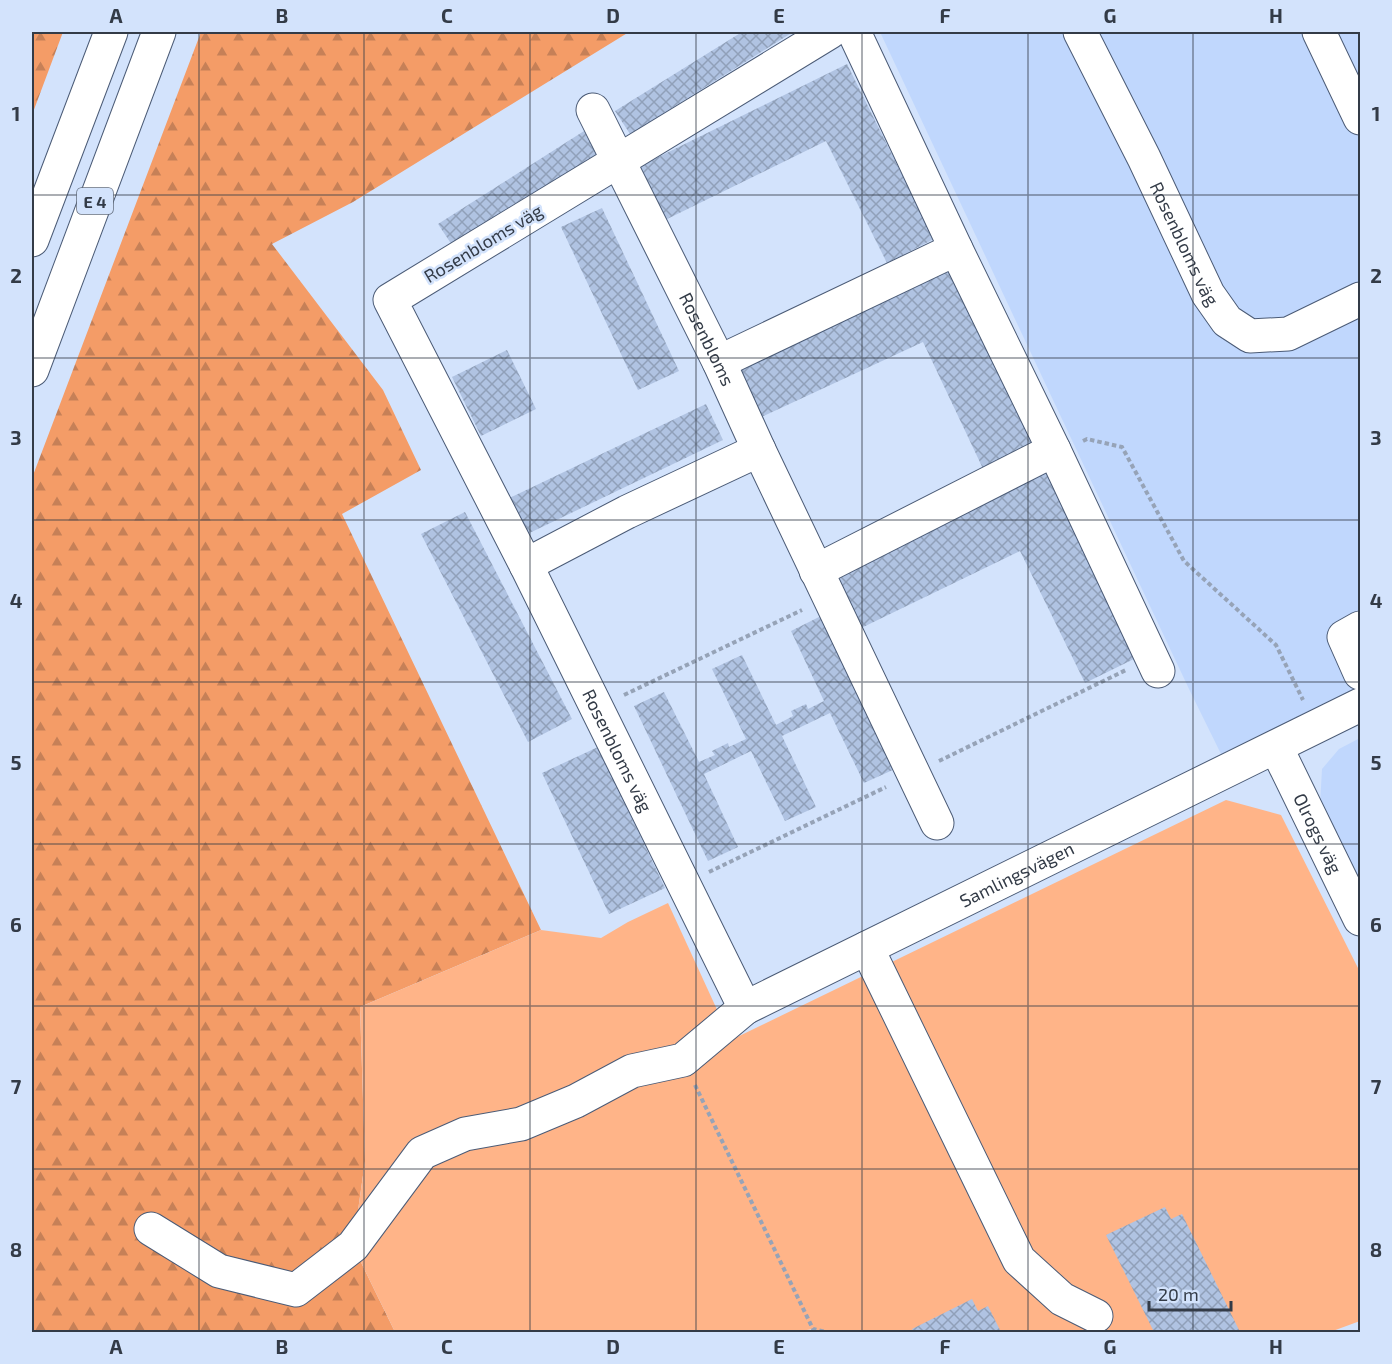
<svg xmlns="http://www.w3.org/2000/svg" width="1392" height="1364" viewBox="0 0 1392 1364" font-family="'Exo 2',sans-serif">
  <defs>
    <pattern id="forest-firs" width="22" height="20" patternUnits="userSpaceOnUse" patternTransform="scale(1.5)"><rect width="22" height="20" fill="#f49c67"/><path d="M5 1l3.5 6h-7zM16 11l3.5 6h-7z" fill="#c68057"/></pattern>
    <pattern id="building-cross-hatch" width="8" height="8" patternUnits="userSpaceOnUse" patternTransform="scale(1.5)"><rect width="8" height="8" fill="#b0c3e2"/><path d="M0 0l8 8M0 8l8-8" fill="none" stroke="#90a0b9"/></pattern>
  </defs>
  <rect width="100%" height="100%" fill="#d3e3fc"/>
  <path fill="#c0d7fd" d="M880 32H1360V686L1221 754 1189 689Z
    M1360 738V886L1320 805 1322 769 1339 749Z"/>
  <path fill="url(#forest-firs)" d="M32 32H63L32 115Z
    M201 32H629L353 202 272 244 383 390 421 470 342 514 541 930 360 1007 365 1161 353 1246 395 1332H32V478Z"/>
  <path fill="#ffb488" d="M1226 800 1281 815 1360 972V1321L1330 1332H826L813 1329 795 1332H395L353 1246 365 1161 360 1007 541 930 601 938 628 922 668 903 731 1040Z"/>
  <path fill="url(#building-cross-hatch)" d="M742 32H793L630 134 615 111Z
    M847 64 934 239 887 263 826 141 659 223 632 170Z
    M584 131 598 153 452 245 438 224Z
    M602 208 679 371 638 390 561 227Z
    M950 268 1037 452 986 475 923 342 755 420 731 370Z
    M507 350 536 409 481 436 452 377Z
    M706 404 723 440 517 539 499 503Z
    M1045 471 1136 658 1085 683 1020 551 855 631 829 577Z
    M465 512 572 719 528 742 421 534Z
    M821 616 895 769 864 783 830 713 782 736 816 807 785 821 751 751 704 774 738 847 708 861 634 706 664 692 699 762 715 755 712 751 728 743 729 747 746 739 712 669 742 655 776 725 793 716 791 711 806 704 808 709 824 701 791 631Z
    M598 747 665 888 609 914 542 773Z
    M1165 1207 1171 1219 1182 1214 1240 1332H1154L1106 1235Z
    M972 1299 978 1311 988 1306 1001 1332H914L912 1329Z"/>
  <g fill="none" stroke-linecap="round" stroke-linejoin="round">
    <defs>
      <g id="minor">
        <path id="s1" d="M830 32 390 300 526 565 745 1008 1360 705"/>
        <path d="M854 32 956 249 1054 450 1158 671"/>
        <path id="s2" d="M1080 32 1144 158 1208 294 1227 321 1250 336 1288 334 1360 299"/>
        <path d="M1319 32 1360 118"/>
        <path id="s3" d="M593 110 719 362 759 450 937 823"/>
        <path d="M719 362 956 249"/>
        <path d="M526 565 627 512 759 450"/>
        <path d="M816 571 1054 450"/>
        <path d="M1360 628 1344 637 1360 673"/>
        <path id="s4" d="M1276 747 1360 919"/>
        <path d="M867 948 1019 1260 1062 1299 1096 1316"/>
        <path d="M151 1229 219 1271 296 1290 353 1246 422 1153 465 1134 521 1124 576 1101 632 1071 683 1060 745 1008"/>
      </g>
      <path id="highway" d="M32 240 111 32
        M32 370 159 32"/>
    </defs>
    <use href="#minor" stroke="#4b5b76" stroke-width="35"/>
    <use href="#highway" stroke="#4b5b76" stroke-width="35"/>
    <path stroke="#96a3b7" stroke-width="4" stroke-dasharray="4.5 3" stroke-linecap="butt" d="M1083 441 1087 439 1122 447 1184 561 1276 645 1303 700
      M624 695 802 610
      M939 761 1126 670
      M709 872 886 787
      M695 1085 813 1329 826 1332"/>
    <use href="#minor" stroke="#fff" stroke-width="33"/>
    <use href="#highway" stroke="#fff" stroke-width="33"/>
  </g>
  <path fill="none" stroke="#333b47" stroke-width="1.5" stroke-opacity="0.55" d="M199 32V1332M364 32V1332M530 32V1332M696 32V1332M862 32V1332M1028 32V1332M1193 32V1332M32 195H1360M32 358H1360M32 520H1360M32 682H1360M32 844H1360M32 1006H1360M32 1169H1360"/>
  <g text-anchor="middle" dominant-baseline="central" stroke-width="5" stroke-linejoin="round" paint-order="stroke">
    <rect fill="#d3e3fc" stroke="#636d7d" stroke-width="1.5" x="77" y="188" width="36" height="26" rx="4.5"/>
    <g font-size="16" font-weight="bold" fill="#333b47">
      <text x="95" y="201">E 4</text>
    </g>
    <g font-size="18" fill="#333b47" stroke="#d3e3fc">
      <text stroke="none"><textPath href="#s2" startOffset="236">Rosenbloms väg</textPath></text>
      <text transform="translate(483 243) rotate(-31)">Rosenbloms väg</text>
      <text stroke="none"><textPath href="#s3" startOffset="256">Rosenbloms</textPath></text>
      <text stroke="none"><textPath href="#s1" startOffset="1020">Rosenbloms väg</textPath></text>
      <text stroke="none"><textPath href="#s4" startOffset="96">Olrogs väg</textPath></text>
      <text stroke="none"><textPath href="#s1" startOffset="1610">Samlingsvägen</textPath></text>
    </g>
  </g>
  <rect width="1392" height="1364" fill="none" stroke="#d3e3fc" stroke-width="66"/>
  <path d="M1149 1301v9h82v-9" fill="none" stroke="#333b47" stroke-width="3"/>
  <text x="1158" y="1301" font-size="18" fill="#333b47" stroke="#d3e3fc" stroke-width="4.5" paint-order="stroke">20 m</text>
  <rect x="33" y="33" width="1326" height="1298" fill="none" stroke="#333b47" stroke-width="2"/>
  <g font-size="20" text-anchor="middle" font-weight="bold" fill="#333b47">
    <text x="116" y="23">A</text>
    <text x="282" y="23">B</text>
    <text x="447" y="23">C</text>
    <text x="613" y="23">D</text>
    <text x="779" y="23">E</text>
    <text x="945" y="23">F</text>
    <text x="1110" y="23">G</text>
    <text x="1276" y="23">H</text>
    <text x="16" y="121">1</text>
    <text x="1376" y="121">1</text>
    <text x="16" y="283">2</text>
    <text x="1376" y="283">2</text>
    <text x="16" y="445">3</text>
    <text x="1376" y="445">3</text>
    <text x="16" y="608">4</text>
    <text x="1376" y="608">4</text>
    <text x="16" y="770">5</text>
    <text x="1376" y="770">5</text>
    <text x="16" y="932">6</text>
    <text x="1376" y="932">6</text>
    <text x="16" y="1094">7</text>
    <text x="1376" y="1094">7</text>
    <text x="16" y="1257">8</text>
    <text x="1376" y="1257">8</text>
    <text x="116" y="1354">A</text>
    <text x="282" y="1354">B</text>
    <text x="447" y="1354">C</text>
    <text x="613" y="1354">D</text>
    <text x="779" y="1354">E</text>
    <text x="945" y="1354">F</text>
    <text x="1110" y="1354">G</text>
    <text x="1276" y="1354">H</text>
  </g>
</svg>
